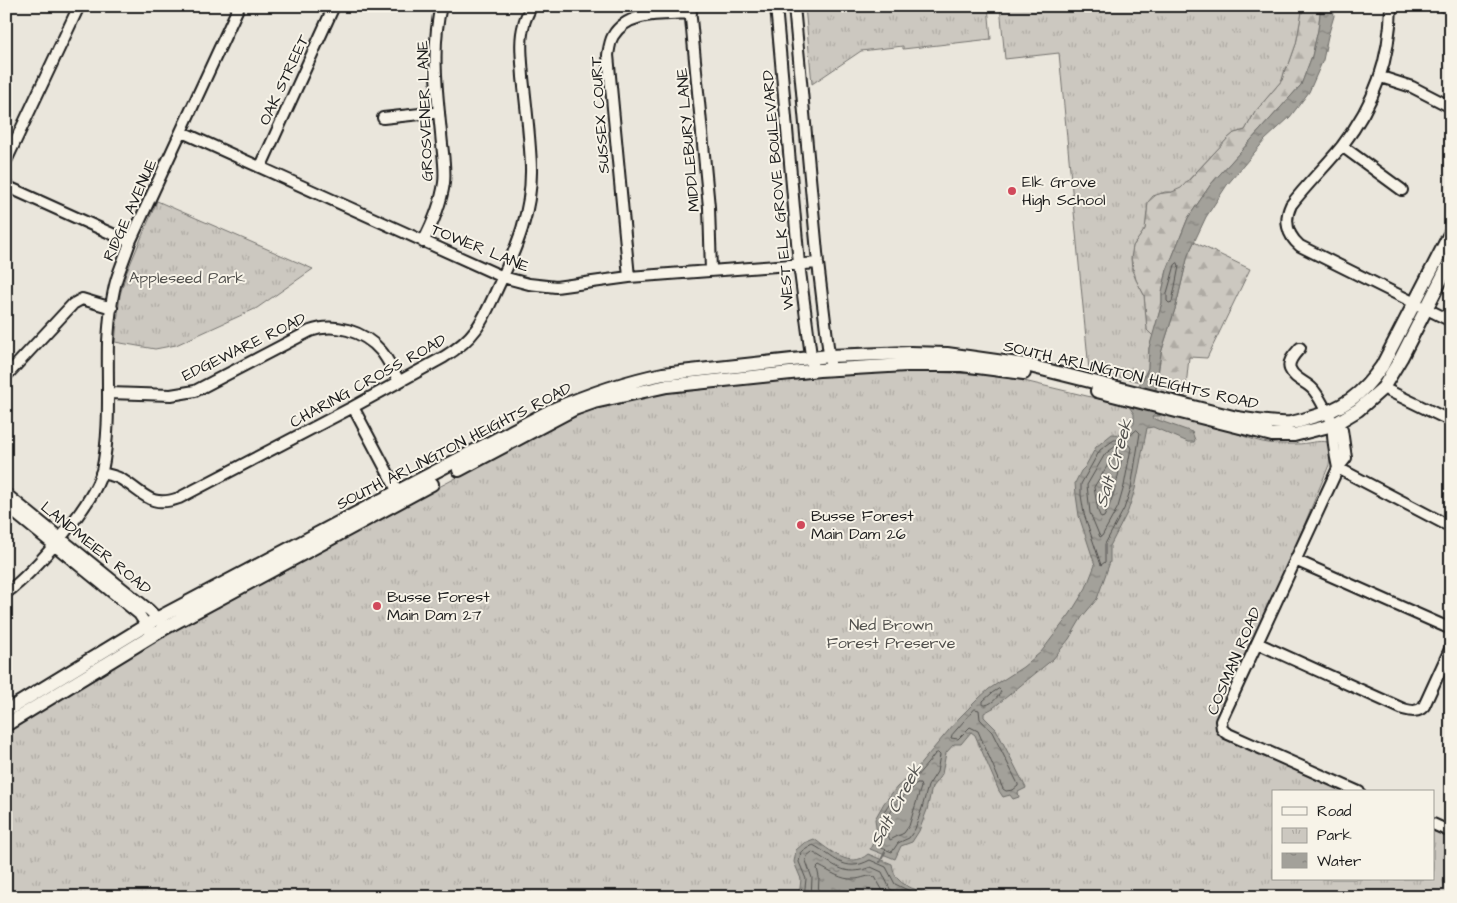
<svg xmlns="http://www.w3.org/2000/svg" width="1457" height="903" viewBox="0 0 1457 903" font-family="'Architects Daughter',sans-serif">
  <defs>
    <pattern id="forest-firs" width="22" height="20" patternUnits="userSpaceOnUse" patternTransform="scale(1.25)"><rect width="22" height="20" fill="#ccc8c0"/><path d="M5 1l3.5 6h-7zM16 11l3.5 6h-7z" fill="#afaba4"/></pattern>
    <pattern id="park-tufts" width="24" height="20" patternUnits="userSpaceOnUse" patternTransform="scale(1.25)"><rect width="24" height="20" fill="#ccc8c0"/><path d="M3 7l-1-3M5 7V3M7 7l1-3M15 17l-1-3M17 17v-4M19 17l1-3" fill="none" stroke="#afaba4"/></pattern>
    <pattern id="water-ripples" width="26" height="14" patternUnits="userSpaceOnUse" patternTransform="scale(1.25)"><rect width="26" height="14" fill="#a3a19a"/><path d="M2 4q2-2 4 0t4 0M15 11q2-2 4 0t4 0" fill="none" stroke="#84827d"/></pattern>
  </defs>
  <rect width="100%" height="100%" fill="#eae6dc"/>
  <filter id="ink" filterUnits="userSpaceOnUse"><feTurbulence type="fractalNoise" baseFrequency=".02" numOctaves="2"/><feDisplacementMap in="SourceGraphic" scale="10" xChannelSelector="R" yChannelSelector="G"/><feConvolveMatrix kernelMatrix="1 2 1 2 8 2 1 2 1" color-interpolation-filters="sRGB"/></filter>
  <g filter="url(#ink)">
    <path fill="url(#forest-firs)" stroke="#74726e" d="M1303 6H1321L1318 30 1312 56 1301 85 1211 184 1188 218 1167 270 1162 292V303L1153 336 1147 330 1144 295 1136 280 1131 258 1133 246 1145 229 1148 202 1157 194 1172 192 1189 180 1228 138 1234 133 1245 130 1255 112 1282 80 1285 69 1289 64 1296 44Z
      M1194 242 1250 269 1207 358 1189 357 1185 397 1156 390 1161 353 1176 306 1188 255Z"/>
    <path fill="url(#park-tufts)" stroke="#74726e" d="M805 6H988L991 39 903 49V46L861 51 812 84Z
      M1000 6H1303L1296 44 1289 64 1285 69 1282 80 1255 112 1245 130 1234 133 1228 138 1181 188 1172 192H1165L1153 196 1148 202 1145 229 1133 246 1131 258 1132 270 1136 280 1144 295 1147 330 1153 336 1149 348 1148 368 1141 382 1089 370 1059 53 1005 59Z
      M157 201 313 269 257 308 176 345 155 349 115 342 120 295 126 274Z
      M904 371 999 375 1229 430C1256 442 1267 445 1297 444 1307 444 1318 440 1328 442L1331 448 1329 465 1262 627 1217 723 1222 738 1345 792H1273V879H1433V831L1451 838V897H6V733L186 623 418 498 545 431 588 411 657 394 808 378Z"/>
    <path fill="url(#water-ripples)" stroke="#6d6c68" d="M1321 6H1333L1334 16 1328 36 1323 60 1309 92 1290 117 1265 140 1227 185 1206 217 1188 255 1176 306 1161 353 1154 398 1162 412 1160 416H1153L1152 418 1192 432 1195 440 1194 442H1188L1153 427 1147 428 1135 489 1128 511 1110 546V562L1097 599 1082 617 1069 639 1053 659 993 708 984 713V717L996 729 1026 788 1018 792 1019 797 1013 799 1010 795 1003 797 999 791 975 735 971 732 961 744H954L946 753 942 774 932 787 927 810 919 831 912 842 901 846 895 859 870 849 877 835 875 819 884 803 897 787 912 774 959 718 978 699 989 689 1023 667 1041 652 1070 614 1086 588 1095 565 1079 516 1076 495 1075 483 1081 471 1085 467 1096 447 1112 434 1122 435 1134 424V414L1130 408V403L1133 393 1145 376 1148 368 1149 348 1162 303V292L1167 270 1188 218 1211 184 1301 85 1312 56 1318 30Z
      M814 839C830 850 850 870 868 854L892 864C893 869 894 875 898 879 906 889 928 893 940 897H799L801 879 794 862 796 850 804 843Z"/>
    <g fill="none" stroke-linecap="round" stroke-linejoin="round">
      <path stroke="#52514e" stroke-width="1" d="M1178 263 1179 266 1172 302 1169 303 1167 301V293L1175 265Z
        M1137 430 1140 433 1131 488 1124 509 1105 544V562L1101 565 1084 514 1081 495V484L1100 450 1114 440H1124Z
        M1129 445 1131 448 1124 486 1118 507 1102 536 1100 537 1090 513 1087 485 1105 454 1116 446Z
        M1118 454H1121L1122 456C1118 478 1114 498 1104 517L1101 518 1098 511 1094 487 1111 460Z
        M999 689 1001 691C999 697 990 706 983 705V701L992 693Z
        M975 709 979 710 980 719 992 732 1018 784V786L1013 790 1006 791 1003 789 978 731 970 727 958 739 951 738 952 735Z
        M938 753 940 755 937 772 928 786 922 808 915 829 909 838 898 843 892 852 879 847 878 845C885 830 877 829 881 819 887 801 902 791 915 778 922 770 929 762 935 754Z
        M917 784H920L921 787 909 826 904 833 890 840C888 836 885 825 887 821 891 806 906 794 917 784Z
        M804 897 806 879 799 862 801 852 813 845C834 856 844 874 870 860L886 867 895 884 922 897
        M811 897 812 878 806 861 807 856 812 852C835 864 843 878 871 867L882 872 890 889 905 897
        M818 897 819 877 817 868 819 866C831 872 841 880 854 879 862 879 868 874 875 877L883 891 889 897"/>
      <path stroke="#6d6c68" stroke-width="2" d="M880 862 885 852"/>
      <defs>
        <path id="minor" d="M776 6 799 264 813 371
          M794 6 818 263 830 363
          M1391 6C1390 60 1375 103 1342 146 1326 166 1307 184 1291 205 1284 220 1287 235 1300 246L1451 321
          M1444 6 1451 10
          M690 8 709 207 711 271
          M1381 77 1412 87 1451 107
          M383 118 439 112
          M182 132 503 277 529 284 556 287 629 277 818 263
          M1342 146 1402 190
          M6 161 79 6
          M261 166 334 6
          M6 186 130 242
          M423 242C433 223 441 204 444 183 446 167 442 150 441 133 437 93 431 46 441 6
          M629 277 608 55C609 49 610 41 613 36 628 10 665 15 691 13
          M1300 348C1295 354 1287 361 1290 369 1295 381 1309 382 1315 392 1325 405 1328 421 1342 430L1346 458 1338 468 1221 721 1222 729 1226 733 1359 792
          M6 376 73 304 82 299 112 308
          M1383 388 1451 421
          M109 393 171 395 195 391 310 331C334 322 364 331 381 351 388 359 393 371 399 381
          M353 407 398 492
          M1333 425C1332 438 1335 454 1338 468
          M1338 468 1451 527
          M101 473C109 475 118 476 124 481 145 494 151 508 179 498L353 407 444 357C477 337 483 320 498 287 517 247 532 212 531 167 530 137 526 107 523 77 522 59 519 41 524 24 525 18 529 12 531 6
          M6 494 149 610 161 622
          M6 506 139 614 150 631
          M1295 560 1451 629
          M6 593C34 572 94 504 102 471 111 429 107 385 108 342 109 324 112 294 117 278 121 266 126 254 130 242L239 6
          M1257 643 1403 709C1411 711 1418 713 1424 706L1451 647
          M1433 824 1451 832"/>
        <path id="major" d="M1097 391 1272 435H1294L1333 425 1358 410 1383 388 1401 358 1451 260
          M459 470 574 409 594 402 667 386 819 370 906 365H962L1024 373
          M6 711 158 618 550 411C587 395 623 382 663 374L829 356 910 353 947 354 1026 365 1237 418C1255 421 1273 424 1290 423 1297 422 1303 420 1309 418 1343 409 1362 395 1382 366L1451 232
          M6 725 165 628 432 484"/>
      </defs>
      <use href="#minor" stroke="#1c1c1c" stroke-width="14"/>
      <use href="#major" stroke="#1c1c1c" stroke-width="16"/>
      <use href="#minor" stroke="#f7f3e8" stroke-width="10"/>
      <use href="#major" stroke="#f7f3e8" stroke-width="12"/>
    </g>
  </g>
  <g fill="#d1495b" stroke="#f7f3e8" stroke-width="2">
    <circle cx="1012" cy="191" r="5"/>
    <circle cx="801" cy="525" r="5"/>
    <circle cx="377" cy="606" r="5"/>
  </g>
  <g text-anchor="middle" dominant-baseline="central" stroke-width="4" stroke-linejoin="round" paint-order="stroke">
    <g font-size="16" fill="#1c1c1c" stroke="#f7f3e8">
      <text transform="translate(284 80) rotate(-65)">OAK STREET</text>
      <text transform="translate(425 111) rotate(-92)">GROSVENER LANE</text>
      <text transform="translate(600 115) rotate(-94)">SUSSEX COURT</text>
      <text transform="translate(688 140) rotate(-95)">MIDDLEBURY LANE</text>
      <text transform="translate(778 190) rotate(-95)">WEST ELK GROVE BOULEVARD</text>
      <text transform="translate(130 210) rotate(-66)">RIDGE AVENUE</text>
      <text transform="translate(480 248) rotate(22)">TOWER LANE</text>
      <text transform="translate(244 347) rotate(-26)">EDGEWARE ROAD</text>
      <text transform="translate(1131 375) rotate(13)">SOUTH ARLINGTON HEIGHTS ROAD</text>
      <text transform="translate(368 381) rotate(-29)">CHARING CROSS ROAD</text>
      <text transform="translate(454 446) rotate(-27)">SOUTH ARLINGTON HEIGHTS ROAD</text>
      <text transform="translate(96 548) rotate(39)">LANDMEIER ROAD</text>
      <text transform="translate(1234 661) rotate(-67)">COSMAN ROAD</text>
    </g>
    <g font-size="16" fill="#1c1c1c" stroke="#f7f3e8" text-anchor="start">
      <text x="1022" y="182">Elk Grove<tspan x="1022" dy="18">High School</tspan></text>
      <text x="811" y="516">Busse Forest<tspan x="811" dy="18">Main Dam 26</tspan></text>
      <text x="387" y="597">Busse Forest<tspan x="387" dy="18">Main Dam 27</tspan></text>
    </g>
    <g font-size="16" fill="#51504d" stroke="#f7f3e8">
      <text x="187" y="278">Appleseed Park</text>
      <text x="891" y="625">Ned Brown<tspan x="891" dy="18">Forest Preserve</tspan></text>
    </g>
    <g font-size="18" font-style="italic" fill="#52514e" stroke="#f7f3e8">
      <text transform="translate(1114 463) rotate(-73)">Salt Creek</text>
      <text transform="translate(896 805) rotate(-62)">Salt Creek</text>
    </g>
  </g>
  <rect width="1457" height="903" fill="none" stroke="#f7f3e8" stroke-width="25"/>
  <rect x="12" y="12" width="1432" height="878" fill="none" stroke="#1c1c1c" stroke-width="2" filter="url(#ink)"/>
  <rect x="1272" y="790" width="162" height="90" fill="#f7f3e8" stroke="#9f9d96"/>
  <rect x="1282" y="807" width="25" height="8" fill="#f7f3e8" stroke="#9f9d96"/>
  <text x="1317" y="816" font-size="15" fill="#1c1c1c">Road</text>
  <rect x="1282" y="828" width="25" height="15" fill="url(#park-tufts)" stroke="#9f9d96"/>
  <text x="1317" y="840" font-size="15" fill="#1c1c1c">Park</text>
  <rect x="1282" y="853" width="25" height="15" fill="url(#water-ripples)" stroke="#9f9d96"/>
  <text x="1317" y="866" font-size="15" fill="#1c1c1c">Water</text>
</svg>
